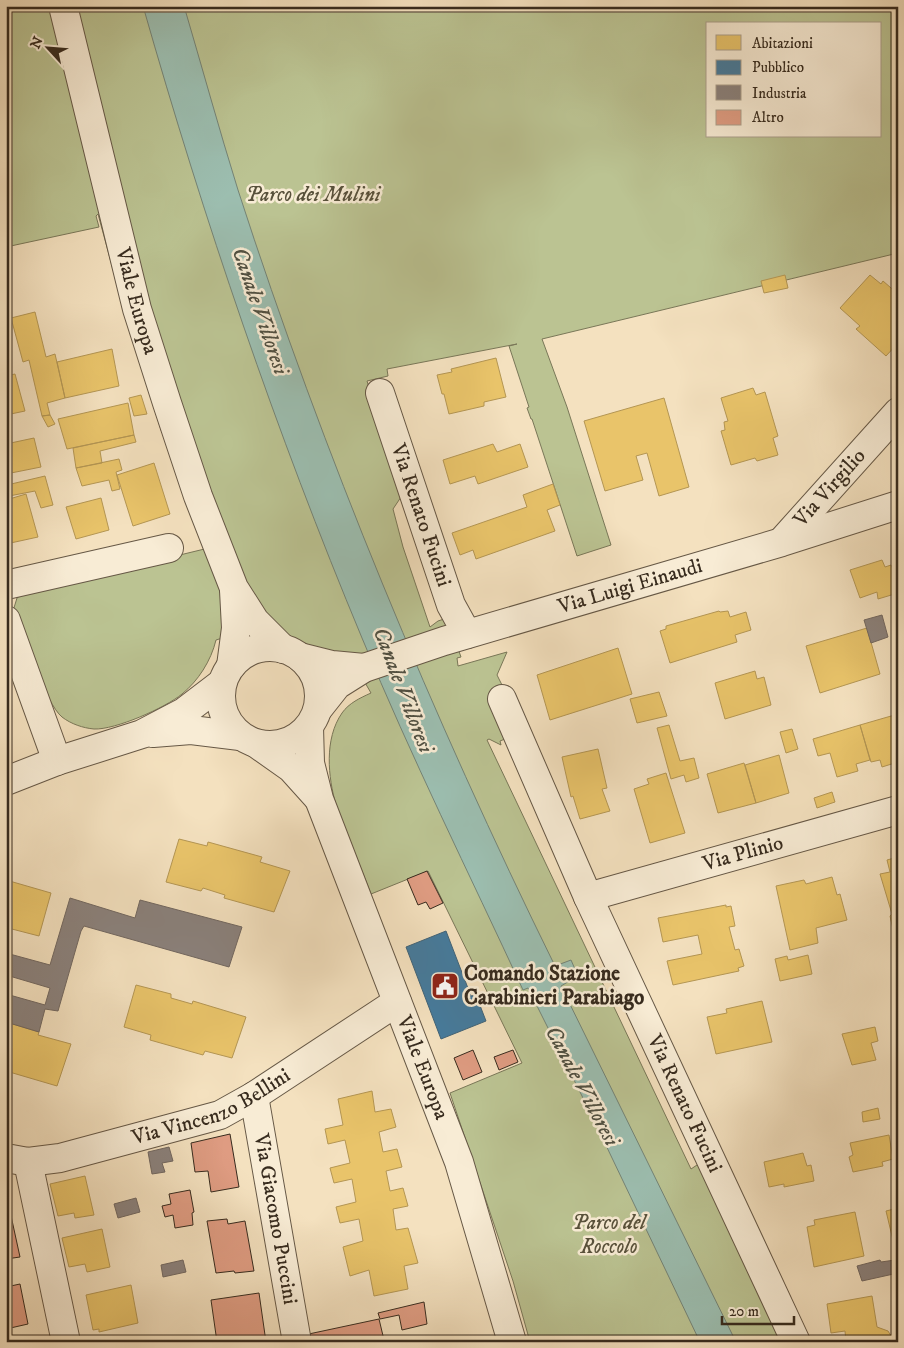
<svg xmlns="http://www.w3.org/2000/svg" width="904" height="1348" viewBox="0 0 904 1348" font-family="'IM FELL DW Pica',serif">
  <rect width="100%" height="100%" fill="#f4e1bf"/>
  <filter id="stains"><feTurbulence type="fractalNoise" baseFrequency=".004" numOctaves="4"/><feColorMatrix values="0 0 0 0 .2 0 0 0 0 .09 0 0 0 0 .02 0 0 0 .5 -.17"/></filter>
  <radialGradient id="worn" r=".72"><stop offset=".6" stop-color="#630" stop-opacity="0"/><stop offset="1" stop-color="#630" stop-opacity=".3"/></radialGradient>
  <path fill="#bbc392" stroke="#797758" fill-rule="evenodd" d="M6 6H898V253L542 339 567 407 611 545 577 556 532 419H531L527 408 529 407 509 346 517 344 387 369 388 376 367 381 403 494 393 509 403 547 430 627 438 621 447 618 461 657 457 658 458 666 507 652 497 675 525 731 500 741 501 745 489 739 487 740 691 1169 700 1163 786 1342H530L513 1281 450 1093 522 1063 428 871 371 894 336 805C328 777 324 739 342 713 349 703 360 698 371 693L356 667 252 629 216 640C211 661 198 681 182 694 165 708 115 730 94 729 83 728 71 724 62 717 46 704 22 634 13 611L17 598 23 593 221 545 182 431 162 433 125 314 98 214 96 216 99 227 6 247ZM708 24H880V136H708Z"/>
  <path fill="#9cbeb0" stroke="#748376" d="M143 6H184C202 67 219 129 238 190 324 456 432 716 555 966L571 960 578 976 561 986 736 1342H700L591 1114 528 988 523 990C469 873 411 757 362 638 276 432 204 220 143 6Z"/>
  <path fill="#e9c46a" stroke="#b49653" d="M785 275 788 288 764 293 761 281Z
    M870 275 881 284 883 281 898 294V343L886 356 856 329 860 326 840 308Z
    M35 312 46 357 55 354 65 398 47 403 50 415 42 416 29 360 23 362 11 318Z
    M112 349 119 386 65 398 57 362Z
    M496 358 506 397 484 402V406L449 414 444 394H442L437 375 452 372 451 369Z
    M15 374 25 411 6 415V376Z
    M753 388 756 395 765 392 778 436 773 438 778 455 757 461 755 458 731 465 721 431 725 430 724 422 728 421 721 398Z
    M141 395 147 414 134 416 129 398Z
    M664 398 689 487 659 496 647 453 636 456 643 480 605 491 584 421Z
    M128 403 134 435 67 449 58 419Z
    M50 415 55 424 48 427 42 416Z
    M134 435 136 442 100 451 102 463 76 468 73 448Z
    M34 438 41 467 6 474V444Z
    M493 444 497 452 520 444 528 467 478 484 475 476 450 484 443 460Z
    M119 459 122 470 116 472 120 489 112 491 109 480 82 486 76 468Z
    M154 463 170 514 133 526 117 475Z
    M45 476 53 505 41 508 35 491 9 496 7 485Z
    M553 484 560 505 547 510 555 531 476 559 473 550 460 555 452 533 527 507 523 495Z
    M26 494 38 537 6 544V500Z
    M101 498 109 530 76 539 66 507Z
    M882 560 885 567 891 565 895 573H898V593L878 599 877 592 860 598 850 570Z
    M719 611 720 612 728 611 730 617 746 612 751 630 735 635 737 642 670 663 660 631 666 629V626Z
    M867 628 880 674 820 693 806 646Z
    M618 648 632 694 550 720 537 675Z
    M755 671 757 679 764 677 771 705 725 719 715 683Z
    M659 692 667 716 637 723 630 699Z
    M898 714V762L882 767 880 760 871 762 860 725Z
    M669 725 680 761 694 758 699 778 686 782 684 775 671 779 657 728Z
    M860 725 870 760 856 764 858 771 837 777 830 753 818 756 813 739Z
    M792 729 798 749 786 753 780 732Z
    M598 749 607 788 602 789 610 811 580 819 573 796 571 797 562 757Z
    M779 755 789 793 756 803 745 765Z
    M744 763 756 803 718 813 707 774Z
    M666 773 685 833 650 843 634 789 649 784 647 779Z
    M832 792 835 802 817 808 814 798Z
    M179 839 207 846 208 842 262 857 260 862 290 871 274 912 224 898 225 895 203 888 201 891 166 882Z
    M898 857V933L894 934 890 916 892 914 880 874 890 872 887 860Z
    M832 877 837 895 840 894 847 920 816 928 818 943 790 950 776 886 804 880 806 884Z
    M6 880 51 893 39 936 8 928 6 930Z
    M726 905V907L731 906 735 926 729 927 735 950 739 949 744 966 738 968 739 971 673 985 667 961 702 954 698 935 663 942 658 918Z
    M808 955 812 974 780 981 775 959 787 956 788 960Z
    M136 985 171 994V998L192 1004 193 1001 246 1017 232 1058 205 1051 203 1055 150 1040 151 1035 124 1027Z
    M762 1001 772 1042 716 1054 707 1017 727 1013 726 1009Z
    M6 1022 39 1032 38 1035 71 1044 57 1086 6 1071Z
    M875 1027 878 1041 871 1043 876 1060 852 1065 842 1034Z
    M372 1091 375 1112 391 1109 396 1127 379 1132 383 1152 397 1149 402 1167 386 1171 390 1191 403 1188 408 1206 393 1209 396 1230 408 1228 418 1263 404 1266 408 1289 374 1296 369 1270 350 1276 343 1247 363 1241 359 1219 340 1223 336 1207 356 1202 352 1179 334 1183 330 1168 350 1163 345 1140 328 1144 325 1129 343 1125 338 1099Z
    M878 1108 880 1119 863 1122 862 1112Z
    M889 1135 893 1159 882 1162 883 1166 853 1172 849 1157 853 1155 850 1143Z
    M803 1153 807 1166 811 1165 814 1181 784 1187V1184L769 1187 764 1162Z
    M85 1176 94 1215 75 1218 74 1213 58 1216 50 1184Z
    M898 1208V1257H897L886 1211Z
    M855 1212 864 1256 814 1267 807 1227 815 1225 814 1220Z
    M102 1229 110 1267 87 1272 85 1264 69 1267 62 1238Z
    M131 1285 138 1323 99 1332V1329L93 1330 86 1295Z
    M872 1296 877 1327 888 1331 893 1339V1342H846L845 1331 831 1333 827 1304Z"/>
  <path fill="#457b9d" stroke="#416377" d="M446 931 471 996 476 995 486 1021 441 1039 406 947Z"/>
  <path fill="#8a817c" stroke="#716760" d="M882 615 888 637 871 643 864 620Z
    M70 898 135 918 140 900 242 927 229 967 84 926 81 931 58 1011 45 1009 39 1032 6 1022V994L45 1005 50 988 6 975V953L50 965Z
    M169 1147 173 1161 162 1163 165 1172 152 1174 148 1152Z
    M136 1198 140 1212 118 1218 114 1204Z
    M183 1260 186 1272 163 1277 161 1265Z
    M880 1260 881 1262 895 1260 898 1273 862 1281 857 1266Z"/>
  <path fill="#df9c82" stroke="#372b1e" d="M427 871 443 903 430 909 426 902 418 905 407 879Z
    M473 1050 482 1072 463 1080 454 1058Z
    M513 1050 518 1062 499 1070 494 1057Z
    M230 1134 239 1187 211 1192 208 1171 195 1172 191 1143Z
    M190 1190 194 1212 192 1213 193 1225 175 1228 173 1215 165 1217 162 1206 171 1204 169 1194Z
    M6 1202H8L20 1257 6 1259Z
    M227 1219 228 1224 245 1221 254 1271 235 1273 234 1271 216 1273 207 1221Z
    M20 1284 28 1324 6 1329V1287Z
    M259 1293 266 1342H217L211 1300Z
    M424 1302 427 1324 402 1330 399 1315 380 1319 378 1313Z
    M379 1319 384 1340 399 1338 400 1342H305L304 1335Z"/>
  <g fill="none" stroke-linecap="round" stroke-linejoin="round">
    <defs>
      <g id="minor">
        <path id="s1" d="M380 393 451 605 467 634"/>
        <path id="s2" d="M783 540 898 412"/>
        <path d="M6 585 169 548"/>
        <path d="M6 620 57 761"/>
        <path d="M300 657 332 665 364 668"/>
        <path id="s3" d="M502 699 588 897 796 1342"/>
        <path id="s4" d="M318 709 337 685 364 668 444 641 782 542 898 505"/>
        <path d="M153 733 191 730 240 736"/>
        <path d="M6 781 57 761 142 734 184 712 222 683"/>
        <path id="s5" d="M588 897 898 810"/>
        <path id="s6" d="M254 1096 297 1342"/>
        <path id="s7" d="M6 1158 28 1162 60 1158 220 1115 254 1096 397 1002"/>
        <path d="M28 1162 66 1342"/>
      </g>
      <g id="tertiary">
        <path id="s8" d="M63 6 137 309 167 403 198 496 234 588 255 621 283 649"/>
        <circle cx="270" cy="696" r="49"/>
        <path d="M231 666 236 628 234 590"/>
        <path id="s9" d="M309 727 310 763 319 799 459 1162 512 1342"/>
        <path d="M257 744 291 768 318 798"/>
      </g>
    </defs>
    <use href="#minor" stroke="#665846" stroke-width="30"/>
    <use href="#tertiary" stroke="#665846" stroke-width="30"/>
    <use href="#minor" stroke="#f8ecd5" stroke-width="28"/>
    <use href="#tertiary" stroke="#f8ecd5" stroke-width="28"/>
  </g>
  <defs>
    <symbol id="civic-square" viewBox="-11 -11 22 22"><rect x="-9" y="-9" width="18" height="18" rx="4" fill="#8f2418" stroke="#f8ecd5"/><path d="M-.6-6.5H3V-4.5H.6V-3L4-1V1h2V6H-6V1h2V-1L-.6-3ZM-1.2 2.5V6h2.4V2.5Z" fill="#fff"/></symbol>
  </defs>
  <g fill-rule="evenodd">
    <use href="#civic-square" x="429" y="970" width="32" height="32"/>
  </g>
  <g text-anchor="middle" dominant-baseline="central" stroke-width="5" stroke-linejoin="round" paint-order="stroke">
    <g font-size="21" font-style="italic" fill="#58513b" stroke="#f8ecd5">
      <text x="313" y="195">Parco dei Mulini</text>
      <text x="609" y="1223">Parco del<tspan x="609" dy="24">Roccolo</tspan></text>
    </g>
    <g font-size="21" fill="#372b1e" stroke="#f8ecd5">
      <text stroke="none"><textPath href="#s8" startOffset="304">Viale Europa</textPath></text>
      <text stroke="none"><textPath href="#s2" startOffset="70">Via Virgilio</textPath></text>
      <text stroke="none"><textPath href="#s1" startOffset="129">Via Renato Fucini</textPath></text>
      <text stroke="none"><textPath href="#s4" startOffset="341">Via Luigi Einaudi</textPath></text>
      <text stroke="none"><textPath href="#s5" startOffset="161">Via Plinio</textPath></text>
      <text stroke="none"><textPath href="#s9" startOffset="361">Viale Europa</textPath></text>
      <text stroke="none"><textPath href="#s3" startOffset="444">Via Renato Fucini</textPath></text>
      <text stroke="none"><textPath href="#s7" startOffset="215">Via Vincenzo Bellini</textPath></text>
      <text stroke="none"><textPath href="#s6" startOffset="125">Via Giacomo Puccini</textPath></text>
    </g>
    <g font-size="21" font-weight="bold" fill="#372b1e" stroke="#f8ecd5" text-anchor="start">
      <text x="464" y="974">Comando Stazione<tspan x="464" dy="24">Carabinieri Parabiago</tspan></text>
    </g>
    <g font-size="22" font-style="italic" fill="#505042" stroke="#f8ecd5">
      <text transform="translate(260 311) rotate(71)">Canale Villoresi</text>
      <text transform="translate(403 690) rotate(69)">Canale Villoresi</text>
      <text transform="translate(582 1086) rotate(62)">Canale Villoresi</text>
    </g>
  </g>
  <rect width="904" height="1348" fill="none" stroke="#f4e1bf" stroke-width="25"/>
  <rect x="8" y="8" width="889" height="1333" fill="none" stroke="#372b1e" stroke-width="2.5"/>
  <rect x="12" y="12" width="879" height="1323" fill="none" stroke="#372b1e"/>
  <rect x="706" y="22" width="175" height="115" fill="#f8ecd5" stroke="#ab9f8c"/>
  <rect x="716" y="35" width="25" height="15" fill="#e9c46a" stroke="#ab9f8c"/>
  <text x="752" y="48" font-size="15" fill="#372b1e">Abitazioni</text>
  <rect x="716" y="60" width="25" height="15" fill="#457b9d" stroke="#ab9f8c"/>
  <text x="752" y="72" font-size="15" fill="#372b1e">Pubblico</text>
  <rect x="716" y="85" width="25" height="15" fill="#8a817c" stroke="#ab9f8c"/>
  <text x="752" y="98" font-size="15" fill="#372b1e">Industria</text>
  <rect x="716" y="110" width="25" height="15" fill="#df9c82" stroke="#ab9f8c"/>
  <text x="752" y="122" font-size="15" fill="#372b1e">Altro</text>
  <g transform="translate(48 48) rotate(296)" stroke="#f8ecd5" stroke-width="4" paint-order="stroke">
  <path d="M0-4L9 19L0 12L-9 19Z" fill="#372b1e"/>
  <text y="-8" font-size="14" font-weight="bold" text-anchor="middle" fill="#372b1e">N</text>
  </g>
  <path d="M722 1316v8h72v-8" fill="none" stroke="#372b1e" stroke-width="2.5"/>
  <text x="729" y="1316" font-size="15" fill="#372b1e" stroke="#f8ecd5" stroke-width="4" paint-order="stroke">20 m</text>
  <rect width="100%" height="100%" filter="url(#stains)"/>
  <rect width="100%" height="100%" fill="url(#worn)"/>
</svg>
